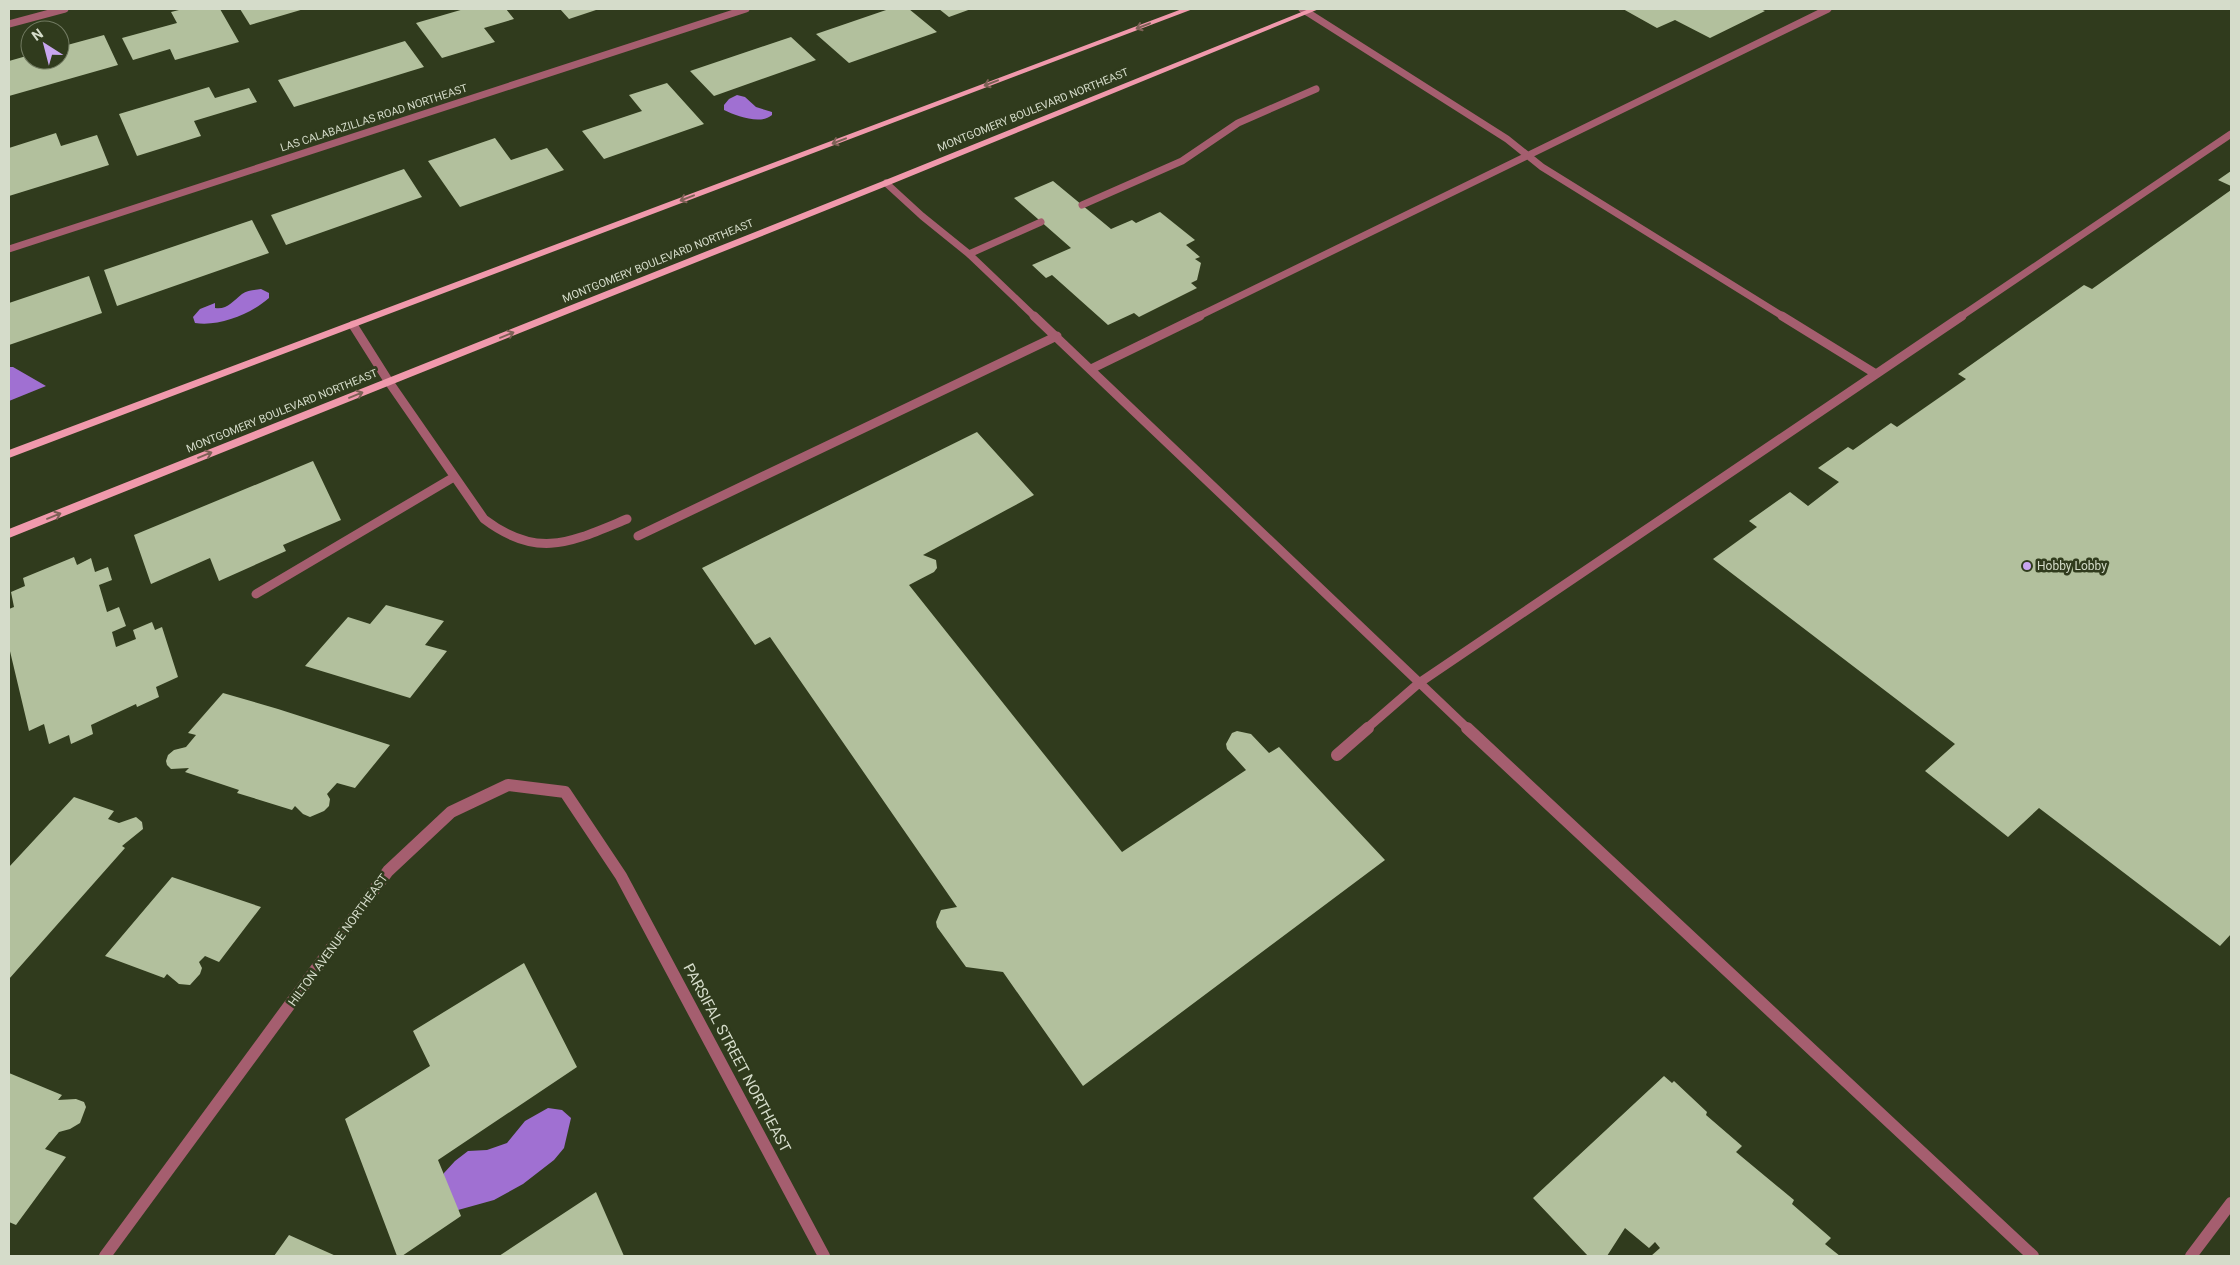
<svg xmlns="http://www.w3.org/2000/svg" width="2240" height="1265" viewBox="0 0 2240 1265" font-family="Roboto,sans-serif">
  <rect width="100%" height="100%" fill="#303b1d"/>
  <path fill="#a070d2" d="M737 95 745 97 756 107 772 112V115C761 125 736 116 724 110V105L729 99Z
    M261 289 269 293V298C251 314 219 327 195 323L193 317 200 309 215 303V308C227 310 233 301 242 294 247 290 255 290 261 289Z
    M9 367H13L46 386 9 401Z
    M548 1108 562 1110 571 1118 564 1148 554 1160 523 1184 494 1200 458 1210 438 1186 444 1173 455 1161 468 1151 487 1150 507 1143 525 1121Z"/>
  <path fill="#b2c09d" d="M183 9H220L239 42 175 60 170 49 133 60 122 38 177 23 171 12Z
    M240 9H304L250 25Z
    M464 9H506L514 19 484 28 495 42 442 58 416 23Z
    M560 9H599L569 19Z
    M889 9H909L937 32 849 63 816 34Z
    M939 9H971L949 17Z
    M1623 9H1760L1765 11 1710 38 1675 20 1657 28Z
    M104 35 118 65 9 96V61L30 55V60H60V47Z
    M791 37 816 60 714 96 690 71Z
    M405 41 424 67 294 107 278 80Z
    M667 83 704 124 604 159 582 131 642 111 629 95Z
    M209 87 215 98 249 88 257 102 194 121 201 136 137 156 119 114Z
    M56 133 61 146 97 135 109 165 9 196V148Z
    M495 138 511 160 547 148 564 170 460 207 428 161Z
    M404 169 422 197 286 245 271 215Z
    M2231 171V186L2218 180Z
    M1053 181 1111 229 1132 220 1136 223 1160 212 1195 240 1186 245 1200 257 1195 259 1201 263 1197 280 1191 283 1197 288 1139 317 1134 313 1108 325 1052 275 1046 278 1032 265 1071 248 1014 198Z
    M2231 190V934L2220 946 2039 808 2008 837 1925 771 1955 744 1713 559 1757 527 1749 521 1790 492 1808 506 1839 482 1818 468 1848 447 1853 450 1891 423 1897 427 1966 379 1958 374 2084 285 2092 289Z
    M252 220 269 253 117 306 104 270Z
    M89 276 102 313 9 345V303Z
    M977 432 1034 495 923 555 936 560 937 568 934 572 909 585 1122 852 1246 770 1227 749 1226 744 1232 733 1237 731 1251 734 1269 753 1279 747 1385 860 1083 1086 1003 972 966 967 937 927 936 922 941 910 957 907 770 637 755 645 702 568Z
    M313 461 341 520 283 545 286 551 219 581 210 558 151 584 134 535Z
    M74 557 77 565 91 558 95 572 108 567 112 580 99 585 107 612 119 607 126 626 112 632 116 647 136 639 133 630 152 622 155 630 162 627 178 677 156 687 159 697 137 707 136 704 91 725 93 734 71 744 69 735 49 744 44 724 29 731 9 647V609L14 607 11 592 25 586 23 578Z
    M386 605 444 621 425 645 447 651 410 698 305 666 348 617 370 624Z
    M223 693 278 709 390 745 355 788 337 783 327 794 330 799 329 806 324 811 310 817 303 814 295 806 292 810 237 793 239 790 185 772 189 768 171 769 167 765 166 761 168 755 174 750 186 747 196 735 188 733Z
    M74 797 114 811 108 819 119 823 136 817 142 822 143 829 122 846 125 848 9 979V867Z
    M172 877 261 907 219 962 205 956 199 962 202 968 200 974 190 985 179 984 167 974 164 978 105 956Z
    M524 963 577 1067 438 1160 461 1216 402 1256H397L345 1119 430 1066 413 1031Z
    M9 1073 62 1095 58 1100 76 1099 84 1102 86 1107 80 1123 70 1129 59 1132 45 1149 66 1157 16 1225 9 1222Z
    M1664 1076 1672 1083 1674 1081 1707 1112 1706 1115 1742 1146 1736 1152 1794 1200 1792 1204 1831 1238 1825 1244 1840 1256H1651L1660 1248 1655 1242 1649 1248 1625 1228 1607 1256H1588L1533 1198Z
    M596 1192 624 1256H499Z
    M289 1235 336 1256H274Z"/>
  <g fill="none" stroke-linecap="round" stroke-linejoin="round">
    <path stroke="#a55e6f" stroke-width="7" d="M1307 12 1507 139 1542 167 1784 317
      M886 183 922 216 969 254 1035 317
      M1082 205 1182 161 1238 123 1316 89
      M969 254 1041 222
      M1197 317 1828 9
      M1960 317 2231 134"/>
    <path stroke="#a55e6f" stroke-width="9" d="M1034 316 1468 729
      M1782 316 1876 374
      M353 325 389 382 484 519C538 560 571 542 627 519
      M1091 369 1200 316
      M638 536 1057 336
      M256 594 454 477
      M1366 729 1419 683 1962 316"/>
    <path stroke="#a55e6f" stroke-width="12" d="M1467 728 2033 1256
      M1337 755 1368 728
      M2191 1256 2231 1203"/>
    <path stroke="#a55e6f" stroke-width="7" d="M1302 9 1307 12
      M9 24 65 9
      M9 249 746 9"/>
    <path stroke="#a55e6f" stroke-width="12" d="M105 1256 388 871 451 812 508 785 565 792 621 876 824 1256"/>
    <path fill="#f099ac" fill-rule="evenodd" d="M1182 9H1193L9 458V450Z
      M1309 9H1319L889 185 9 538V529L883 181Z"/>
  </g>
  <defs><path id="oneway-shaft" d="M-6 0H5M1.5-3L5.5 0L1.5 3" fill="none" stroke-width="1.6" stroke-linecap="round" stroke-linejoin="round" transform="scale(1.25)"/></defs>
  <g stroke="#7d6156">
    <use href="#oneway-shaft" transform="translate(1143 26) rotate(159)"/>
    <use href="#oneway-shaft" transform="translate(991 83) rotate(159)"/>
    <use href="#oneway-shaft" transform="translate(839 141) rotate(159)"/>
    <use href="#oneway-shaft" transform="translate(687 198) rotate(159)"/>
    <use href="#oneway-shaft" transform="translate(507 335) rotate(-22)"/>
    <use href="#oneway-shaft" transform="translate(356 395) rotate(-22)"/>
    <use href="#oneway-shaft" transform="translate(205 455) rotate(-22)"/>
    <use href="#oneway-shaft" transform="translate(54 516) rotate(-22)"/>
  </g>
  <circle fill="#c8a6ef" stroke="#303b1d" stroke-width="2" cx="2027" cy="566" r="5"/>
  <g text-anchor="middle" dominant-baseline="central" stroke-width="5" stroke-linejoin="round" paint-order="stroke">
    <g font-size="11" fill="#d5dcca" stroke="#303b1d">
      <text transform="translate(1033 110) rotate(-22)">MONTGOMERY BOULEVARD NORTHEAST</text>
      <text transform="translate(374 118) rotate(-18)">LAS CALABAZILLAS ROAD NORTHEAST</text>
      <text transform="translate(658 261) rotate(-22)">MONTGOMERY BOULEVARD NORTHEAST</text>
      <text transform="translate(282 411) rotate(-22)">MONTGOMERY BOULEVARD NORTHEAST</text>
    </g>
    <g font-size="12" fill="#d5dcca" stroke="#303b1d" text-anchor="start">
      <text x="2037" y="566">Hobby Lobby</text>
    </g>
    <g font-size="12" fill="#d5dcca" stroke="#303b1d">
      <text transform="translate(338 940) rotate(-54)">HILTON AVENUE NORTHEAST</text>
    </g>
    <g font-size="15" fill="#d5dcca" stroke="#303b1d">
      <text transform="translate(737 1058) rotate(62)">PARSIFAL STREET NORTHEAST</text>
    </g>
  </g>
  <rect width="2240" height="1265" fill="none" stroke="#d5dcca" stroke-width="20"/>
  <g transform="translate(45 45) rotate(324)"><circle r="24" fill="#303b1d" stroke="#727b62"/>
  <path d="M0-4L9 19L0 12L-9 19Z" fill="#c8a6ef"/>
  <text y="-8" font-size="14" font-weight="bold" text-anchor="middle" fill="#d5dcca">N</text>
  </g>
</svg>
